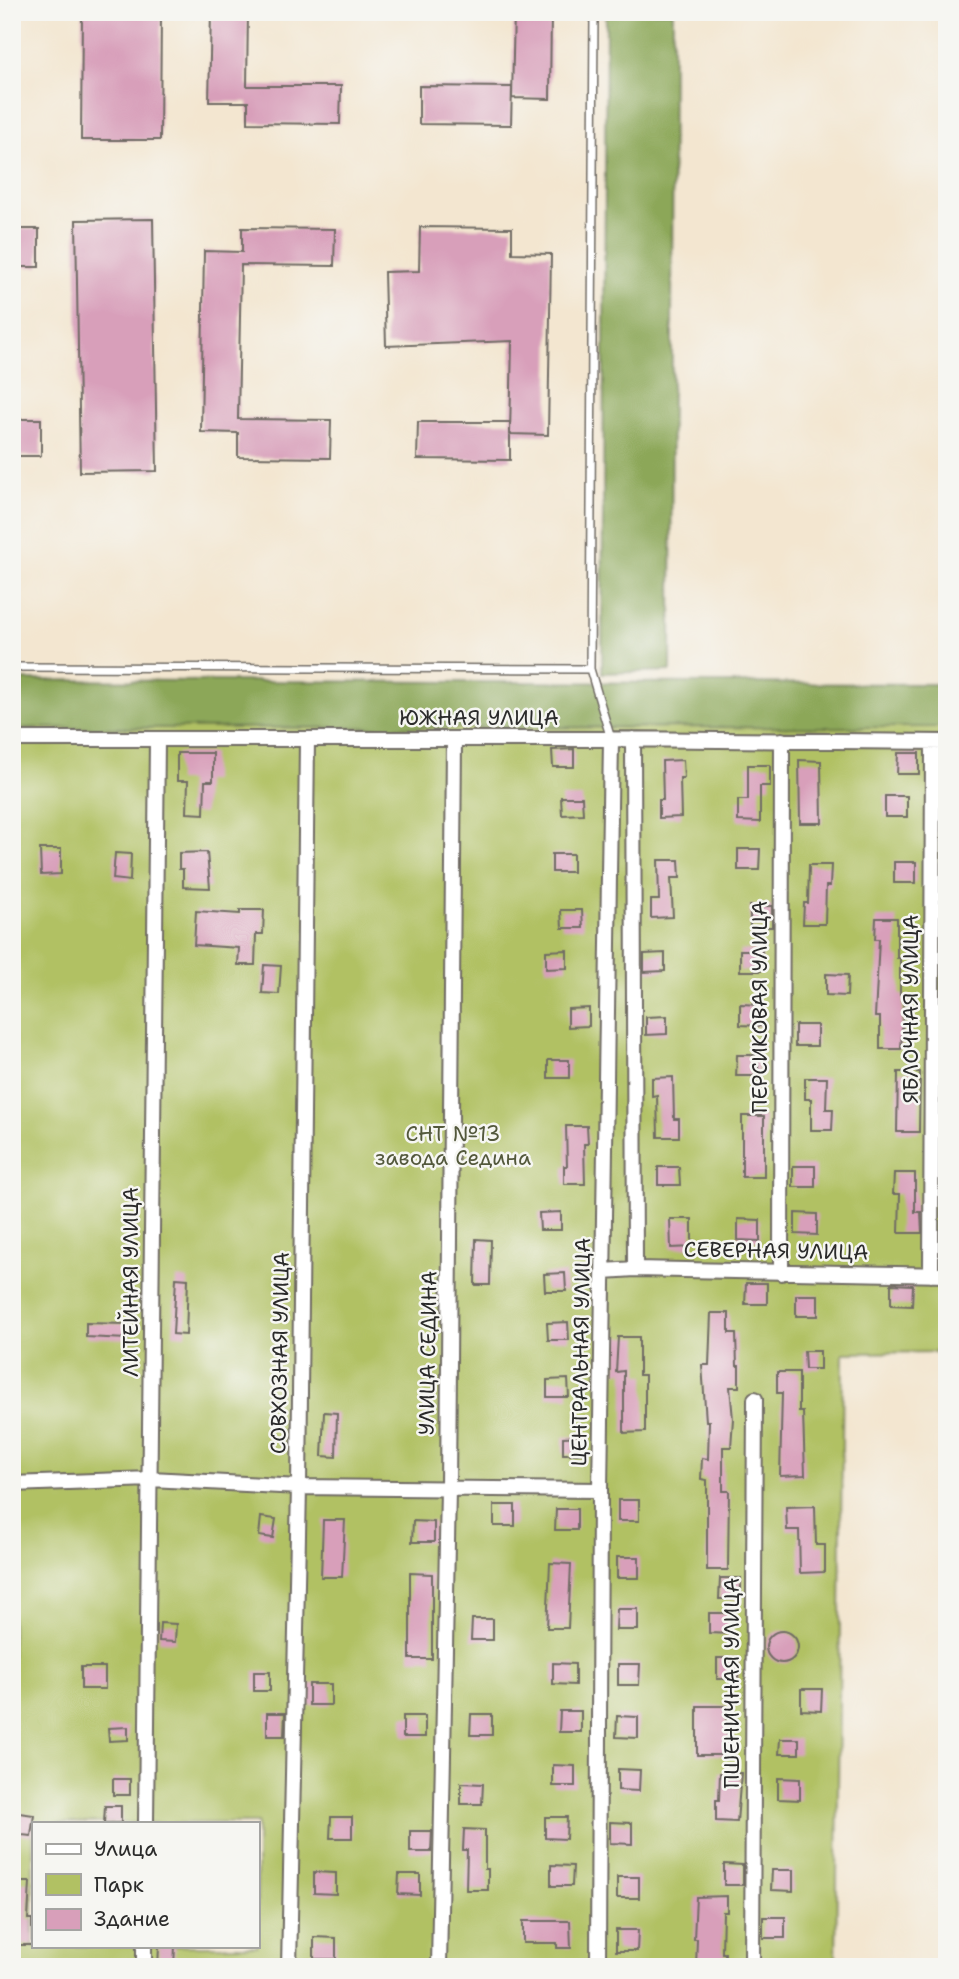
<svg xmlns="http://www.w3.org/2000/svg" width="959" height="1979" viewBox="0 0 959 1979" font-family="'Shantell Sans',sans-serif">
  <rect width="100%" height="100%" fill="#f6f6f2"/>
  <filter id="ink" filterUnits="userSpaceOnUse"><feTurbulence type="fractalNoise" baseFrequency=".0143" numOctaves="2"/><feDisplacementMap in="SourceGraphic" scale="14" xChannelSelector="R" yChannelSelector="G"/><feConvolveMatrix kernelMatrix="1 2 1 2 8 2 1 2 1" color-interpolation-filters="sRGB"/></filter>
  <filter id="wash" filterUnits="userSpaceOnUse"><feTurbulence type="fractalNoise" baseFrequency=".00686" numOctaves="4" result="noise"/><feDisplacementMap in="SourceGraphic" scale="28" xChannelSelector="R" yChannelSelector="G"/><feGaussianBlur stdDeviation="1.57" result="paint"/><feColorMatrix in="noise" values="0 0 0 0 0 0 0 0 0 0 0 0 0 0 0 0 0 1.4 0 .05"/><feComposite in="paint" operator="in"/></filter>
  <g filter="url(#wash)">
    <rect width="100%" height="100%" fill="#f3e6d0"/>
    <path fill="#b1c163" stroke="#6e7647" stroke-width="2" fill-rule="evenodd" d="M12 699 947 712V1352L843 1353 836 1967H12ZM33 1823H257V1946H33Z"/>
    <path fill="#8ca759" stroke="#5c6942" stroke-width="2" d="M606 12H673L671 671 602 673Z
      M12 680 947 684V727L12 728Z"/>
    <g id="blocks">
      <path fill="#d89fba" d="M82 12H161L160 140H81Z
        M211 12H248L247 86H341L340 124 248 123V102H209Z
        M514 12H551L550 99 512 98Z
        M419 86 512 87 511 125 419 124Z
        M153 219 157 471 80 472 76 220Z
        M420 227 512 228V253L551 254 548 435 510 434 512 341 386 346 384 272 419 271Z
        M242 228 335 229 334 266 241 265 238 419 331 420 330 458 238 457V433L201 432 204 251 242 252Z
        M12 229H39V267H12Z
        M12 419H41V456H12Z
        M418 422H510V460L417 459Z
        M574 749V767H553L552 750Z
        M177 753H213V781H205L204 814 187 813 188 781H177Z
        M898 753H919V774H897Z
        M683 760 684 778H680L681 817 659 818V800H663L662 761Z
        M799 760 821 761 822 823H800Z
        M748 765H770V786H760V822L738 821V800H748Z
        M885 796H907V817H885Z
        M561 797H582L583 814 562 815Z
        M40 849H61V874L41 875Z
        M738 849H760L759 870H738Z
        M207 852 210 888 183 887V869H179V853Z
        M115 853 131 854 130 881 113 879Z
        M552 854H573V872H552Z
        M658 860H679L680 878H671L673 917 651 918V900H659Z
        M894 862H916V883H894Z
        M809 865H831L830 886H826L825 924H803L804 903H808Z
        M750 906H772V927H750Z
        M240 910H264L263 934H256L255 965H238L239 948 194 945 196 911 240 914Z
        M561 910H582L583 928H562Z
        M876 918H897V958H900V995H904L901 1049H880V1017H875L879 939H875Z
        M567 950V968L546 969V951Z
        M740 950H762L761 971H740Z
        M665 953V971L644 972V954Z
        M264 965 281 966 279 994 262 993Z
        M826 974 848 975 847 996 826 995Z
        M740 1004 762 1005V1026L740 1025Z
        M589 1008V1026L568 1027V1009Z
        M667 1016V1034L646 1035V1017Z
        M795 1025H817V1046H795Z
        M737 1055H758V1076H736Z
        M548 1060H569V1078H548Z
        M898 1072H920L919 1132H897Z
        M673 1077 674 1119H679V1137H658L657 1095 652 1096V1078Z
        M805 1078H827L826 1109H833L832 1130H811V1099H805Z
        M742 1116H764V1177H742Z
        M566 1126H587L588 1144H584L585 1184H564V1166H567Z
        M793 1166H815V1187H793Z
        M658 1167H679L680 1185H658Z
        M894 1173H915V1212H921L922 1233H899L900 1194H893Z
        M561 1212V1230H540L539 1213Z
        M795 1213 817 1214V1235L795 1234Z
        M670 1219H692V1247L671 1248Z
        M738 1219 760 1220V1241L738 1240Z
        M476 1239 491 1240 490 1285H475Z
        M565 1273 566 1291H545L544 1274Z
        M176 1278 188 1279 186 1335 173 1334Z
        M746 1283H767V1304H745Z
        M891 1284 913 1285 912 1306 891 1305Z
        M796 1295H818V1316H796Z
        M711 1313H729V1333H736L737 1366H739V1387H730L733 1419 731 1447H723V1491H729L728 1570H707V1480L701 1479 702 1458 708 1459 709 1421H706L702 1365H709Z
        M568 1322 569 1340H548L547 1323Z
        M86 1323 127 1324V1339L86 1337Z
        M618 1337H639V1375H645V1432L624 1433V1371L616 1372Z
        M804 1351H820V1369H805Z
        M777 1372H799V1412H803L805 1475 780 1476 782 1393H777Z
        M568 1379 569 1397H547V1380Z
        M324 1412 337 1413 336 1457 322 1456Z
        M584 1436V1454H563V1437Z
        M618 1500H639V1521H618Z
        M494 1505H515V1526H494Z
        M815 1506 816 1545H825V1572L800 1573 799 1530H787L786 1507Z
        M556 1509H577V1530H555Z
        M261 1517 276 1519 273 1538 259 1536Z
        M323 1520H345L342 1577H321Z
        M413 1521 434 1522V1542H412Z
        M617 1557H639V1578H617Z
        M550 1563 571 1564 568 1628H547Z
        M410 1573 432 1574V1659H410Z
        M720 1578H741V1599H719Z
        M617 1609H638V1630H616Z
        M709 1613H731V1634L709 1633Z
        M472 1619H493V1640H471Z
        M160 1623 176 1624 175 1642 159 1641Z
        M766 1647a16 16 0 1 1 32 0a16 16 0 1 1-32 0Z
        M717 1658H739L738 1679H717Z
        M553 1663 575 1664V1685L553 1684Z
        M618 1664H640L639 1685H618Z
        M81 1667H105V1689H81Z
        M254 1672H270V1691H254Z
        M309 1684H331V1705H309Z
        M801 1689H822L821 1711 801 1710Z
        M697 1706H726L727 1734H732V1755H697Z
        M560 1711H581V1732H559Z
        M267 1713H285L284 1736H267Z
        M471 1714H492V1735H470Z
        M403 1716H425V1737H403Z
        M617 1716 638 1717V1738L616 1737Z
        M128 1727V1740L109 1741 108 1728Z
        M780 1739H799V1754H779Z
        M553 1765 575 1766V1786H553Z
        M618 1769 640 1770 639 1791 618 1790Z
        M720 1773H741L737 1822 716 1821V1800H719Z
        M778 1778 800 1779V1800L778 1799Z
        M113 1779H130V1795H113Z
        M461 1783 483 1784 482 1804H461Z
        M105 1806H121V1823H104Z
        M12 1812 34 1815 31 1836 12 1834Z
        M331 1817H352V1838H330Z
        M545 1817H567L566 1839 545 1838Z
        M610 1822 632 1823V1844L610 1843Z
        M464 1829 485 1830V1869H488V1890H466L467 1850H463Z
        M410 1831H432L431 1852H410Z
        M724 1864 743 1865V1885H724Z
        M551 1865 573 1866 572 1886H551Z
        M772 1870H793V1891L771 1890Z
        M314 1872 336 1873V1894L314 1893Z
        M399 1874H420V1895L398 1894Z
        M617 1877H639V1898H617Z
        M14 1882H30L28 1919H32V1945H12Z
        M727 1896V1912H723L722 1953H725V1967H696L697 1939H694L696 1897Z
        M763 1917H785V1938H763Z
        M523 1921H570L571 1948H557V1943H523Z
        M616 1930H638L637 1951H616Z
        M314 1937 336 1938V1959H314Z
        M159 1946H175L174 1967H158Z"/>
    </g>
  </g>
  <g filter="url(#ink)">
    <use href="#blocks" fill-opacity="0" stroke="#716c65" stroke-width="2"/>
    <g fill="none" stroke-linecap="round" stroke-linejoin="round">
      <defs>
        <path id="lane" d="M12 667 590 669 594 12
          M590 669 611 739"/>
        <path id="street" d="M12 739H611L947 742
          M633 739 635 1269
          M604 1271 635 1269 947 1275
          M781 1273 782 740
          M931 1275 933 743
          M12 1484 151 1479 299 1487 600 1490
          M146 1823 157 740
          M144 1967V1946
          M289 1967 299 1487 307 739
          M439 1967 448 1489 454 740
          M598 1967 600 1490 611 739
          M752 1967 755 1399"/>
      </defs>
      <use href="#lane" stroke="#716c65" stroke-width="10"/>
      <use href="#street" stroke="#716c65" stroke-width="18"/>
      <use href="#lane" stroke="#fff" stroke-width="7"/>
      <use href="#street" stroke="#fff" stroke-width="14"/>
    </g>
  </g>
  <g text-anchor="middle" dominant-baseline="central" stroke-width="5" stroke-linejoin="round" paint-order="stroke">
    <g font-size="21" fill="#2b2b2b" stroke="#f6f6f2">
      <text x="479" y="718">ЮЖНАЯ УЛИЦА</text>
      <text transform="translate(760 1007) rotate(-90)">ПЕРСИКОВАЯ УЛИЦА</text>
      <text transform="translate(911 1009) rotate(-90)">ЯБЛОЧНАЯ УЛИЦА</text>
      <text transform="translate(776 1251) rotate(1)">СЕВЕРНАЯ УЛИЦА</text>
      <text transform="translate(131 1282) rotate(-90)">ЛИТЕЙНАЯ УЛИЦА</text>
      <text transform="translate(581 1352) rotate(-89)">ЦЕНТРАЛЬНАЯ УЛИЦА</text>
      <text transform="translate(280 1353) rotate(-89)">СОВХОЗНАЯ УЛИЦА</text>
      <text transform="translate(428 1353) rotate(-89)">УЛИЦА СЕДИНА</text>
      <text transform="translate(732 1683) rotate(-90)">ПШЕНИЧНАЯ УЛИЦА</text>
    </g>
    <g font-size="21" fill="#53583c" stroke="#f6f6f2">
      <text x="453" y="1134">СНТ №13<tspan x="453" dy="24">завода Седина</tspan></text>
    </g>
  </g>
  <rect width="959" height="1979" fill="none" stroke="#f6f6f2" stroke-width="42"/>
  <rect x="32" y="1822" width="228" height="126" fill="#f6f6f2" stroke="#a5a5a2" stroke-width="2"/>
  <rect x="46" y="1844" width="35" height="10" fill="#ffffff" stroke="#a5a5a2" stroke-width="2"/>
  <text x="94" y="1856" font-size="21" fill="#2b2b2b">Улица</text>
  <rect x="46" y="1874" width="35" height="21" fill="#b1c163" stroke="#a5a5a2" stroke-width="2"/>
  <text x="94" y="1892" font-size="21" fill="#2b2b2b">Парк</text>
  <rect x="46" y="1909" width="35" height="21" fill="#d89fba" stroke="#a5a5a2" stroke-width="2"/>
  <text x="94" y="1926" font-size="21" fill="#2b2b2b">Здание</text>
</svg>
